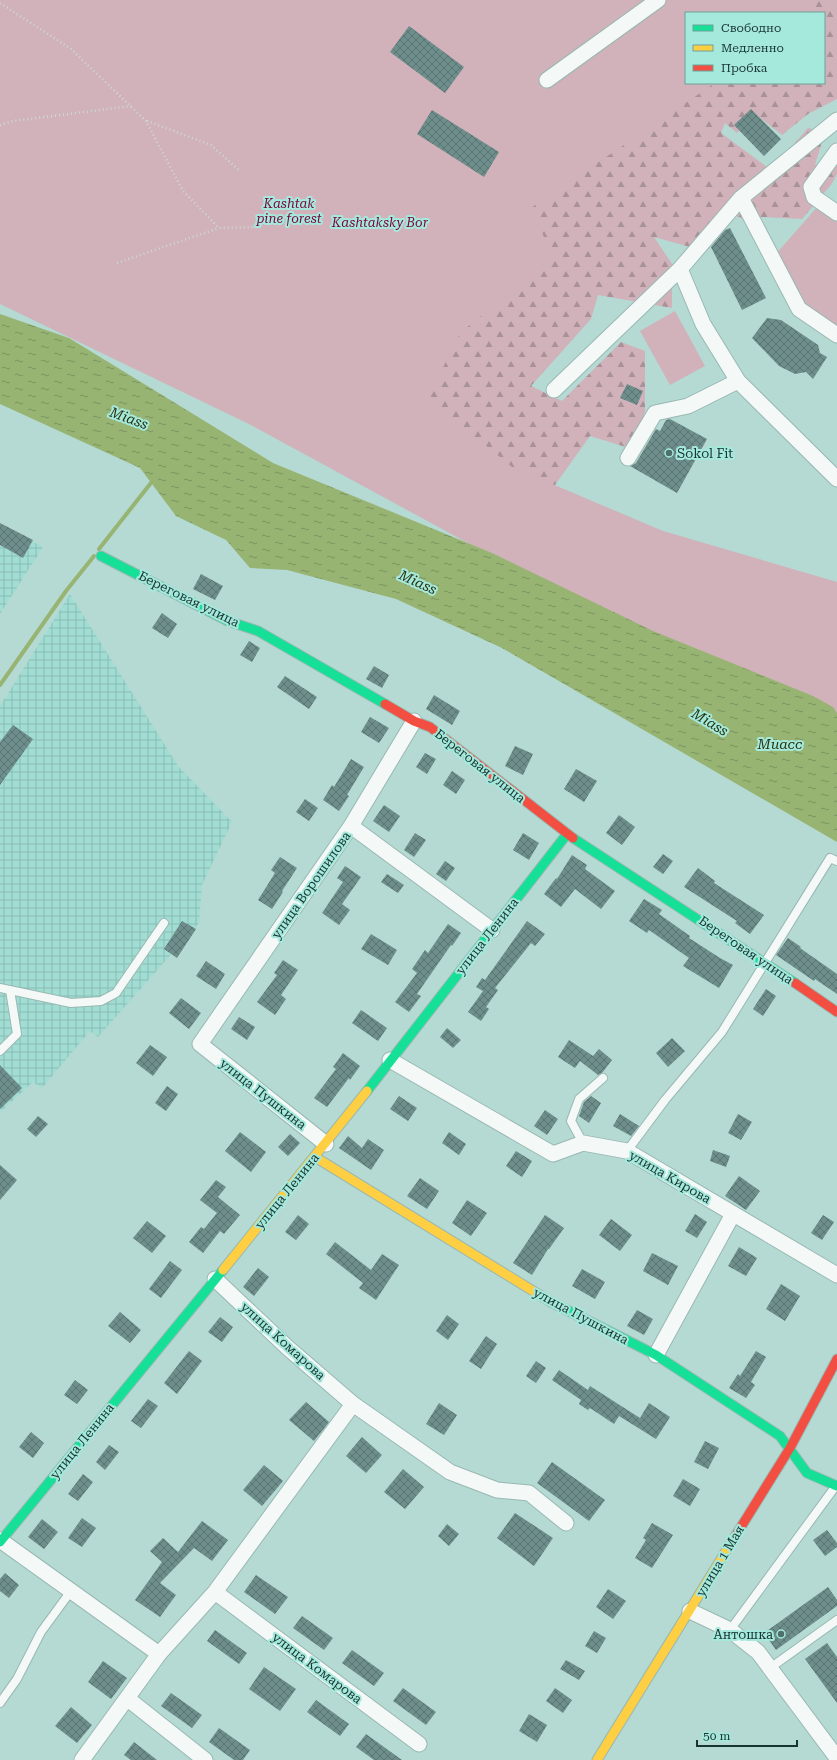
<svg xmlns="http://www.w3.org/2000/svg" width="837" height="1760" viewBox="0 0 837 1760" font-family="'Roboto Serif',serif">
  <defs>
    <pattern id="industrial-grid" width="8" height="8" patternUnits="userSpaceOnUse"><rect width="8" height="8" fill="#a1ddd3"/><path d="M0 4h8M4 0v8" fill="none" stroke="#8abeb5"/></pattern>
    <pattern id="forest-firs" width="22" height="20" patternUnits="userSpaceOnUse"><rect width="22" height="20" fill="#d1b1ba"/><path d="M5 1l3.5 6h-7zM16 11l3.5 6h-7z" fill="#a99198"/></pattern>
    <pattern id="water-ripples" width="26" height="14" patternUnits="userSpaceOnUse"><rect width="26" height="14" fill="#97b473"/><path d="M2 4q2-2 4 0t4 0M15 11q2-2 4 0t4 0" fill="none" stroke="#7a935f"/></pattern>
    <pattern id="building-cross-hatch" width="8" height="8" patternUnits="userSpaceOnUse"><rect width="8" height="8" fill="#6e8e8c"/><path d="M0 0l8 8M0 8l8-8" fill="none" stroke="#5a7573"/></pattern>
  </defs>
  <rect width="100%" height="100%" fill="#b4dad3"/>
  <path fill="url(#industrial-grid)" d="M0 524 43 547 0 614Z
    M70 594 178 766 232 822 202 885 199 923 98 1037 90 1031 42 1088 33 1082 0 1112V706Z"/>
  <path fill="url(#forest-firs)" fill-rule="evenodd" d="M0 0H837V99L808 114 782 135 754 113 737 133 725 123 721 133 771 170 808 128 825 132 815 165 832 161 837 162V174L831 185 802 219 761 217 749 222 721 209 690 247 654 237 672 264V308L598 295 591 319 531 386 562 401 621 342 645 351V412L629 448 590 436 540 506 497 489ZM686 13H824V83H686Z"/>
  <path fill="#d1b1ba" d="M0 0H809L797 13H686V83H715L531 208 553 257 460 333 427 400 468 431 512 467 663 531 837 582V744L251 425 0 304Z
    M826 197 837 205V331L801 307 775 255Z
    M675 311 705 366 670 385 640 331Z"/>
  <path fill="url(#water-ripples)" d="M0 314 69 338 273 463 492 553 653 631 813 696 833 707 837 713V842L502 648 396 599 287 570 250 568 226 540 176 516 140 468 0 404Z"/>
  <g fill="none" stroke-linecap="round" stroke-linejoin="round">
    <path stroke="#97b473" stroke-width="4" d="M99 549 154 479
      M0 685 66 591 94 556"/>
  </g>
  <path fill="url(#building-cross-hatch)" d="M409 26 464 67 445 93 390 52Z
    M751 109 781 139 764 156 734 125Z
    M432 110 499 152 484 177 417 134Z
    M730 228 766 298 742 310 711 247 725 230Z
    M767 318 781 320 818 345 820 353 827 357 813 379 806 372 795 374 779 366 752 338Z
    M627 384 643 391 637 405 620 398Z
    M670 419 707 439 677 493 630 466 636 463 656 429 660 431 666 420Z
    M0 523 33 540 23 558 0 545Z
    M201 574 223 586 215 600 193 589Z
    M162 613 177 624 168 638 152 628Z
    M249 641 260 648 252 662 240 655Z
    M374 666 389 675 382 688 366 679Z
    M285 676 317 697 309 709 277 687Z
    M434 695 460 711 452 725 426 709Z
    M370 717 389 728 379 743 361 732Z
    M13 725 33 739 0 785V742Z
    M515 746 533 754 523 775 505 766Z
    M425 753 436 759 427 774 416 767Z
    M351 759 364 767 347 795 349 796 339 811 323 800 332 785 334 787Z
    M576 769 597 781 584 802 564 789Z
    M452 771 465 780 456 794 443 785Z
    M305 799 318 808 309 821 296 812Z
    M384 805 400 816 389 832 373 821Z
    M619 815 635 827 622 845 606 833Z
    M415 833 426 840 414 857 404 850Z
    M523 833 539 843 529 860 513 850Z
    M663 854 673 861 663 874 653 867Z
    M572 855 587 865 585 869 615 891 601 909 575 889 561 907 544 894 556 878 557 879Z
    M280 857 297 868 282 891 283 892 272 909 258 900 275 873 271 870Z
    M445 861 455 868 446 881 436 874Z
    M345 866 361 877 342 904 350 910 339 925 322 913 343 882 337 878Z
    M698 868 715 881 714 883 764 915 750 934 735 923 737 921 684 887Z
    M387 874 404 885 398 893 381 882Z
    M644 899 662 910 659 914 690 936 689 938 720 958 733 965 719 988 683 966 689 958 649 930 647 933 629 921Z
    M182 921 196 929 177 958 164 949Z
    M527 921 545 934 535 946 531 943 495 988 498 990 486 1007 489 1009 481 1021 468 1012 483 991 476 987 482 978 485 980Z
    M448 924 461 933 452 946 451 945 417 994 421 996 409 1012 395 1002 417 973 412 969 425 950 428 953Z
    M371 934 397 950 388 965 361 949Z
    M788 938 801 947 800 948 837 974V994L815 979 814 981 776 955Z
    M283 960 298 970 281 995 286 999 275 1015 257 1002 277 975 274 973Z
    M206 961 225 974 216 989 196 976Z
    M766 989 776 996 763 1016 753 1009Z
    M181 998 201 1013 189 1029 169 1013Z
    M361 1010 387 1028 378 1041 352 1023Z
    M239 1017 255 1027 247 1040 231 1029Z
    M447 1028 461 1040 453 1048 440 1037Z
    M672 1038 685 1051 668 1067 656 1053Z
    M569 1040 593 1056 599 1049 612 1060 602 1073 598 1075 580 1061 575 1068 558 1057Z
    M150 1045 167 1057 153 1076 136 1063Z
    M343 1053 360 1066 350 1080 349 1078 327 1107 314 1098 336 1069 333 1067Z
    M0 1065 22 1088 0 1109Z
    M167 1086 178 1094 166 1111 155 1103Z
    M399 1096 417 1108 408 1121 390 1109Z
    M591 1096 601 1103 589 1123 579 1116 584 1102Z
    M545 1110 558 1119 547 1135 534 1126Z
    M620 1114 639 1126 631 1136 613 1126Z
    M738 1114 752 1122 741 1140 728 1133Z
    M38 1116 48 1124 36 1137 27 1129Z
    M240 1132 266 1152 251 1172 225 1151Z
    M449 1132 466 1144 459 1155 442 1143Z
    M290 1134 300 1143 288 1156 278 1147Z
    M348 1136 362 1148 368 1139 384 1150 371 1170 339 1148Z
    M713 1150 730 1156 726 1167 710 1161Z
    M516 1151 532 1161 522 1177 506 1166Z
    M0 1165 17 1180 0 1200Z
    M739 1176 760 1191 746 1210 725 1196Z
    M420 1178 439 1191 427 1209 407 1196Z
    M216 1180 226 1187 218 1197 240 1215 224 1234 220 1231 203 1253 189 1242 201 1227 204 1229 217 1213 200 1200Z
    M467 1200 487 1213 471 1236 452 1223Z
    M695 1214 707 1222 697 1238 685 1231Z
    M298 1215 309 1224 296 1240 285 1232Z
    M545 1215 564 1228 549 1249H548L532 1275 513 1263Z
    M823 1215 834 1222 822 1240 811 1233Z
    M611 1219 632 1235 620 1251 599 1235Z
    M147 1221 166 1236 152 1253 133 1238Z
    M335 1242 371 1270 382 1254 399 1265 376 1300 359 1288 363 1283 326 1254Z
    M739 1247 757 1258 746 1276 728 1266Z
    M652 1253 678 1266 668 1285 643 1271Z
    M170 1261 182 1270 161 1298 149 1289Z
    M258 1268 269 1277 254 1296 243 1287Z
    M582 1269 605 1282 595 1299 572 1286Z
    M781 1284 800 1296 785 1321 766 1309Z
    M637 1310 653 1319 644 1335 627 1326Z
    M120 1312 141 1330 130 1343 108 1326Z
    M447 1315 459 1324 448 1340 436 1331Z
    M220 1317 233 1327 222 1342 208 1332Z
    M486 1336 497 1344 481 1369 469 1361Z
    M189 1351 202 1361 177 1394 164 1383Z
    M756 1351 766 1357 751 1382 755 1385 746 1398 729 1388 738 1374 740 1376Z
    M536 1361 546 1368 536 1383 526 1376Z
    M559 1370 588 1390 590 1386 640 1418 649 1403 670 1417 656 1439 619 1416 614 1424 590 1408 588 1410 579 1404 581 1400 552 1380Z
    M75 1380 88 1390 77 1404 64 1395Z
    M148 1399 158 1406 141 1428 131 1421Z
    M306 1402 329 1422 314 1441 289 1420Z
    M439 1403 457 1415 444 1435 426 1424Z
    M31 1432 44 1443 33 1458 19 1447Z
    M362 1437 382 1455 366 1473 346 1456Z
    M705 1441 719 1448 708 1469 694 1462Z
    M109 1445 119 1452 105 1470 96 1462Z
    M552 1462 605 1500 589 1521 537 1483Z
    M264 1465 283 1481 262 1506 243 1490Z
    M403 1469 424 1487 405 1509 384 1492Z
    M83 1474 93 1482 78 1501 68 1494Z
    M683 1479 700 1489 690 1506 673 1496Z
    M515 1513 553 1538 534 1566 497 1538Z
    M82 1518 96 1528 82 1547 68 1538Z
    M42 1519 58 1532 44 1549 28 1537Z
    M202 1521 228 1540 212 1561 194 1548 160 1583 176 1595 160 1617 135 1600 162 1562 150 1551 163 1538 178 1552Z
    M652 1523 673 1535 652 1568 635 1558 646 1540 643 1538Z
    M447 1524 459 1534 449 1546 438 1536Z
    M827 1530 837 1543V1547L825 1556 813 1540Z
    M5 1573 19 1585 9 1598 0 1591V1579Z
    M256 1575 288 1597 275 1614 244 1592Z
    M828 1587 837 1600V1606L776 1650 764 1633Z
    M608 1589 626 1601 613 1619 596 1607Z
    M302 1616 333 1638 324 1650 293 1628Z
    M215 1630 247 1653 239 1664 207 1641Z
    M594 1631 606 1638 597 1653 585 1646Z
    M827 1643 837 1657V1703L805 1659Z
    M352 1650 384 1673 374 1686 342 1663Z
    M566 1660 585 1671 579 1680 560 1669Z
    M103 1661 127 1678 111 1699 88 1682Z
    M264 1667 296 1689 280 1711 249 1689Z
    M403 1688 436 1712 426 1725 393 1701Z
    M555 1688 572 1700 563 1713 546 1701Z
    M171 1693 202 1715 192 1728 161 1706Z
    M316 1700 349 1724 340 1736 307 1712Z
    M71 1707 92 1725 77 1743 55 1726Z
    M529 1714 547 1725 537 1742 519 1731Z
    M219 1728 250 1750 243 1760H234L209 1742Z
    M366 1734 402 1760H374L356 1747Z
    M134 1742 157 1760H131L124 1755Z"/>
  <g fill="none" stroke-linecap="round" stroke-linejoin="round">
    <defs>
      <path id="lane" d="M0 988 71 1003 101 1001 116 993 164 923
        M0 1051 17 1034 10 990
        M583 1143 571 1121 579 1099 603 1078
        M627 1151 665 1100 722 1032 830 858 837 861
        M730 1630 835 1487
        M770 1668 837 1620
        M0 1703 17 1679 41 1632 71 1591"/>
      <path id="street" d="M547 80 658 0
        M837 151 811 187 814 197 837 213
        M741 198 799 309 837 335
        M680 269 703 324 738 381 837 479
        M554 390 680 269 741 198 837 120
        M628 458 655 413 688 406 738 381
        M351 826 492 930
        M390 1060 553 1154 583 1143 627 1151 837 1275
        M326 1144 200 1044 351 826 414 721
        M215 1279 288 1348 353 1404 450 1472 497 1490 529 1493 566 1523
        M656 1355 733 1214
        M0 1540 159 1654
        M215 1592 419 1744
        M690 1611 730 1630 758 1652 837 1758
        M128 1699 205 1760
        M82 1760 159 1654 215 1592 353 1404"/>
      <path id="fast" d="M101 556 228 621 258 631 385 704
        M573 838 795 983
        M367 1091 567 834
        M551 1302 656 1355 780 1436 807 1473 837 1486
        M0 1542 223 1270"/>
      <path id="slow" d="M315 1157 551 1302
        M223 1270 367 1091
        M597 1760 736 1535"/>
      <path id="jam" d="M385 704 414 721 430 727 573 838
        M795 983 837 1012
        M736 1535 790 1448 837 1359"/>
    </defs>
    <use href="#lane" stroke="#99b8b2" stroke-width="10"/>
    <use href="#street" stroke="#99b8b2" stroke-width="17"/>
    <use href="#fast" stroke="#99b8b2" stroke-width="11"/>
    <use href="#slow" stroke="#99b8b2" stroke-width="11"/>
    <use href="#jam" stroke="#99b8b2" stroke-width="11"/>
    <path stroke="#cddad7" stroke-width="2.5" stroke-dasharray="1 3" stroke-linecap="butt" d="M0 3 71 49 146 121 183 191 219 228 259 227
      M147 121 211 145 240 171
      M0 125 13 121 131 106
      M117 263 219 228"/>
    <use href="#lane" stroke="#f4f9f8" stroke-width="8"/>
    <use href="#street" stroke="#f4f9f8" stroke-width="15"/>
    <use href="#fast" stroke="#16e098" stroke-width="9"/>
    <use href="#slow" stroke="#ffcf43" stroke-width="9"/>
    <use href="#jam" stroke="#f24e42" stroke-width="9"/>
  </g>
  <g fill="#4f6f69" stroke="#a5e9dd" stroke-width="1.5">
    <circle cx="669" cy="453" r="4"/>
    <circle cx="781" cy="1634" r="4"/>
  </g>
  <g text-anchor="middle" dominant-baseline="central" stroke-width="4" stroke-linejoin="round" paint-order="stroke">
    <g font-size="13" font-style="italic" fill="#7b033a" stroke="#a5e9dd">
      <text x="289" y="203">Kashtak<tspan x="289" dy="15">pine forest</tspan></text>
      <text x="380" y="222">Kashtaksky Bor</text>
    </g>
    <g font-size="13" fill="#193530" stroke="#a5e9dd" text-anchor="start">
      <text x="677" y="453">Sokol Fit</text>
      <text x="773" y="1634" text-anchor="end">Антошка</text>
    </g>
    <g font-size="13" fill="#193530" stroke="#a5e9dd">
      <text transform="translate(189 599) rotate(26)">Береговая улица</text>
      <text transform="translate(480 766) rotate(38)">Береговая улица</text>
      <text transform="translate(311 885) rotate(-55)">улица Ворошилова</text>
      <text transform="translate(487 936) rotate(-52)">улица Ленина</text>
      <text transform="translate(746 950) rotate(34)">Береговая улица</text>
      <text transform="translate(263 1094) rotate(38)">улица Пушкина</text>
      <text transform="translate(670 1177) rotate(30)">улица Кирова</text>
      <text transform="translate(287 1191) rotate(-51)">улица Ленина</text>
      <text transform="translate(581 1316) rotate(28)">улица Пушкина</text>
      <text transform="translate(283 1341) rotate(42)">улица Комарова</text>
      <text transform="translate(82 1441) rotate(-51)">улица Ленина</text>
      <text transform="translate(720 1561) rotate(-59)">улица 1 Мая</text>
      <text transform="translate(317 1668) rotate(37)">улица Комарова</text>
    </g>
    <g font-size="14" font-style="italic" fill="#29340e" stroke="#a5e9dd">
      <text transform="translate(129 418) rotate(20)">Miass</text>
      <text transform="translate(418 582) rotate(24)">Miass</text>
      <text transform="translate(710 722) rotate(31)">Miass</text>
      <text x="780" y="744">Миасс</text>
    </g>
  </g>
  <rect x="685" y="12" width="140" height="72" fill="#a5e9dd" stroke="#6da198"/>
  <rect x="693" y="25" width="20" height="6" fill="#16e098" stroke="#6da198"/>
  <text x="721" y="32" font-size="12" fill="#193530">Свободно</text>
  <rect x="693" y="45" width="20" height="6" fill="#ffcf43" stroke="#6da198"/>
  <text x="721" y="52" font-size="12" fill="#193530">Медленно</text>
  <rect x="693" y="65" width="20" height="6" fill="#f24e42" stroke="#6da198"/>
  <text x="721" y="72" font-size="12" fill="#193530">Пробка</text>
  <path d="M697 1740v6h100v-6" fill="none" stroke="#193530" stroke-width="2"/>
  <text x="703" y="1740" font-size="12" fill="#193530" stroke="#a5e9dd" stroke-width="3" paint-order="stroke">50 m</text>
</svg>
